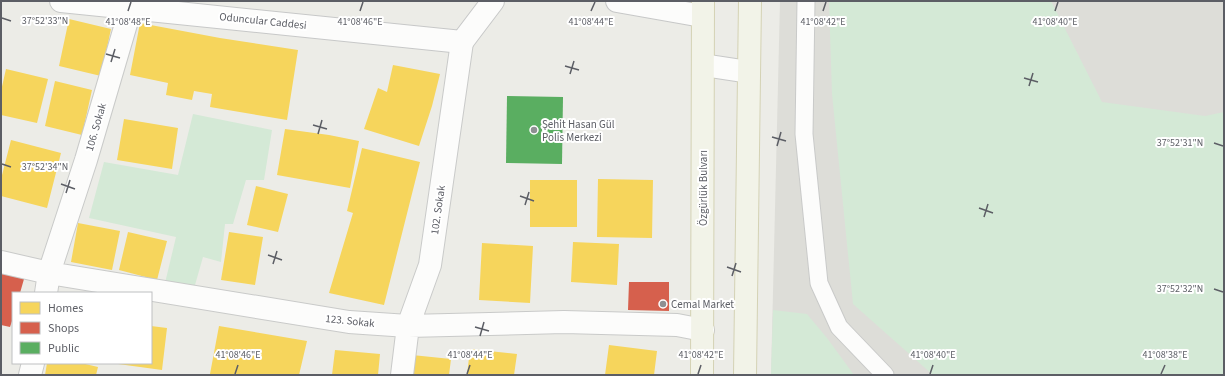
<svg xmlns="http://www.w3.org/2000/svg" width="1225" height="376" viewBox="0 0 1225 376" font-family="'Source Sans 3',sans-serif">
  <rect width="100%" height="100%" fill="#ecece7"/>
  <path fill="#ddddd8" d="M780 1H1224V375H771Z"/>
  <path fill="#d4e9d6" d="M829 1H1051L1102 102 1205 116 1224 112V375H933L853 304 832 94Z
    M193 114 272 130 264 180H246L233 224H225L221 262 203 257 195 285 165 283 176 237 89 218 104 162 178 175Z
    M773 310 807 314 827 338 854 375H771Z"/>
  <path fill="#f6d55c" d="M69 19 111 29 101 76 59 66Z
    M140 23 220 38 298 50 287 120 210 107 212 94 194 91 192 100 166 95 168 83 130 75Z
    M393 65 440 74 432 106 419 146 364 129 378 88 387 92Z
    M6 69 48 79 37 123 1 115V91Z
    M55 81 92 90 82 135 45 126Z
    M124 119 178 128 172 169 117 160Z
    M285 129 329 135 359 141 350 188 277 175Z
    M11 140 61 153 47 208 1 196V179Z
    M362 148 420 162 384 305 329 293 353 213 347 211Z
    M598 179 653 180 652 238 597 237Z
    M530 180H577V227H530Z
    M256 186 288 194 278 232 247 225Z
    M78 223 120 231 112 270 71 262Z
    M128 232 167 241 157 280 119 270Z
    M229 232 263 237 255 285 221 280Z
    M573 242 619 244 617 285 571 282Z
    M482 243 533 246 530 303 479 300Z
    M151 326 167 328 162 370 118 364 151 363Z
    M219 326 307 341 299 375 210 374Z
    M609 345 657 351 654 375H605Z
    M470 349 517 354 514 375H467Z
    M335 350 380 354 378 375H332Z
    M412 355 451 359 449 375H410Z
    M47 363H81L98 367 96 375H45Z"/>
  <path fill="#d6604d" d="M1 273 24 279 20 293H13V318L10 327 1 325Z
    M629 282H669V311L628 310Z"/>
  <path fill="#5aae61" d="M507 96 563 97 562 164 506 163Z"/>
  <g fill="none" stroke-linecap="round" stroke-linejoin="round">
    <defs>
      <path id="lane" d="M806 1 804 134 819 283 839 327 885 375"/>
      <path id="street" d="M1 262 49 273 349 322 408 326 564 322 677 325 703 330
        M46 293 49 273 86 160 131 7
        M30 375 33 363
        M402 375 408 326 430 265 462 42"/>
      <path id="secondary" d="M61 1 462 42 493 1
        M617 1 702 16
        M703 65 749 72"/>
      <path id="primary" d="M702 375 703 1
        M745 375 750 1"/>
    </defs>
    <use href="#lane" stroke="#c9cac9" stroke-width="19"/>
    <use href="#street" stroke="#c9cac9" stroke-width="24"/>
    <use href="#secondary" stroke="#c7c8c8" stroke-width="24"/>
    <use href="#primary" stroke="#d4d2b4" stroke-width="24"/>
    <use href="#lane" stroke="#fcfcfb" stroke-width="17"/>
    <use href="#street" stroke="#fcfcfb" stroke-width="22"/>
    <use href="#secondary" stroke="#fcfcfb" stroke-width="22"/>
    <use href="#primary" stroke="#f2f3e8" stroke-width="22"/>
  </g>
  <path fill="none" stroke="#5c5e65" stroke-width="1.5" d="M128 11 131 2M360 11 363 2M591 11 595 2M823 11 826 2M1055 11 1058 2M2 18 11 21M106 54 120 58M111 62 115 49M565 66 579 70M570 74 574 61M1024 78 1038 82M1029 86 1033 73M313 125 327 129M318 134 322 120M772 137 786 141M1214 143 1223 146M777 146 781 132M2 164 11 167M61 184 75 189M66 193 70 180M520 196 534 201M525 205 529 192M979 208 993 213M984 217 988 204M268 255 282 260M273 264 277 251M727 267 741 272M732 276 736 263M1214 289 1223 292M475 327 489 331M480 336 484 322M235 374 238 365M467 374 470 365M698 374 701 365M930 374 933 365M1161 374 1165 365"/>
  <g fill="#8e9092" stroke="#fff" stroke-width="1.5">
    <circle cx="534" cy="130" r="4"/>
    <circle cx="663" cy="304" r="4"/>
  </g>
  <g text-anchor="middle" dominant-baseline="central" stroke-width="4" stroke-linejoin="round" paint-order="stroke">
    <g font-size="11" fill="#5c5e65" stroke="#fff">
      <text transform="translate(263 21) rotate(6)">Oduncular Caddesi</text>
      <text transform="translate(96 127) rotate(-74)">106. Sokak</text>
      <text transform="translate(703 188) rotate(-90)">Özgürlük Bulvarı</text>
      <text transform="translate(438 210) rotate(-82)">102. Sokak</text>
      <text transform="translate(350 321) rotate(6)">123. Sokak</text>
    </g>
    <g font-size="11" fill="#5c5e65" stroke="#fff" text-anchor="start">
      <text x="542" y="124">Şehit Hasan Gül<tspan x="542" dy="13">Polis Merkezi</tspan></text>
      <text x="671" y="304">Cemal Market</text>
    </g>
  </g>
  <g font-size="10" text-anchor="middle" fill="#5c5e65" stroke="#fff" stroke-width="4" stroke-linejoin="round" paint-order="stroke">
    <text x="45" y="24">37°52'33"N</text>
    <text x="128" y="25">41°08'48"E</text>
    <text x="360" y="25">41°08'46"E</text>
    <text x="591" y="25">41°08'44"E</text>
    <text x="823" y="25">41°08'42"E</text>
    <text x="1055" y="25">41°08'40"E</text>
    <text x="1180" y="146">37°52'31"N</text>
    <text x="45" y="170">37°52'34"N</text>
    <text x="1180" y="292">37°52'32"N</text>
    <text x="238" y="358">41°08'46"E</text>
    <text x="470" y="358">41°08'44"E</text>
    <text x="701" y="358">41°08'42"E</text>
    <text x="933" y="358">41°08'40"E</text>
    <text x="1165" y="358">41°08'38"E</text>
  </g>
  <rect width="1225" height="376" fill="none" stroke="#5c5e65" stroke-width="4"/>
  <rect x="12" y="292" width="140" height="72" fill="#ffffff" stroke="#bebfc1"/>
  <rect x="20" y="302" width="20" height="12" fill="#f6d55c" stroke="#bebfc1"/>
  <text x="48" y="312" font-size="12" fill="#5c5e65">Homes</text>
  <rect x="20" y="322" width="20" height="12" fill="#d6604d" stroke="#bebfc1"/>
  <text x="48" y="332" font-size="12" fill="#5c5e65">Shops</text>
  <rect x="20" y="342" width="20" height="12" fill="#5aae61" stroke="#bebfc1"/>
  <text x="48" y="352" font-size="12" fill="#5c5e65">Public</text>
</svg>
